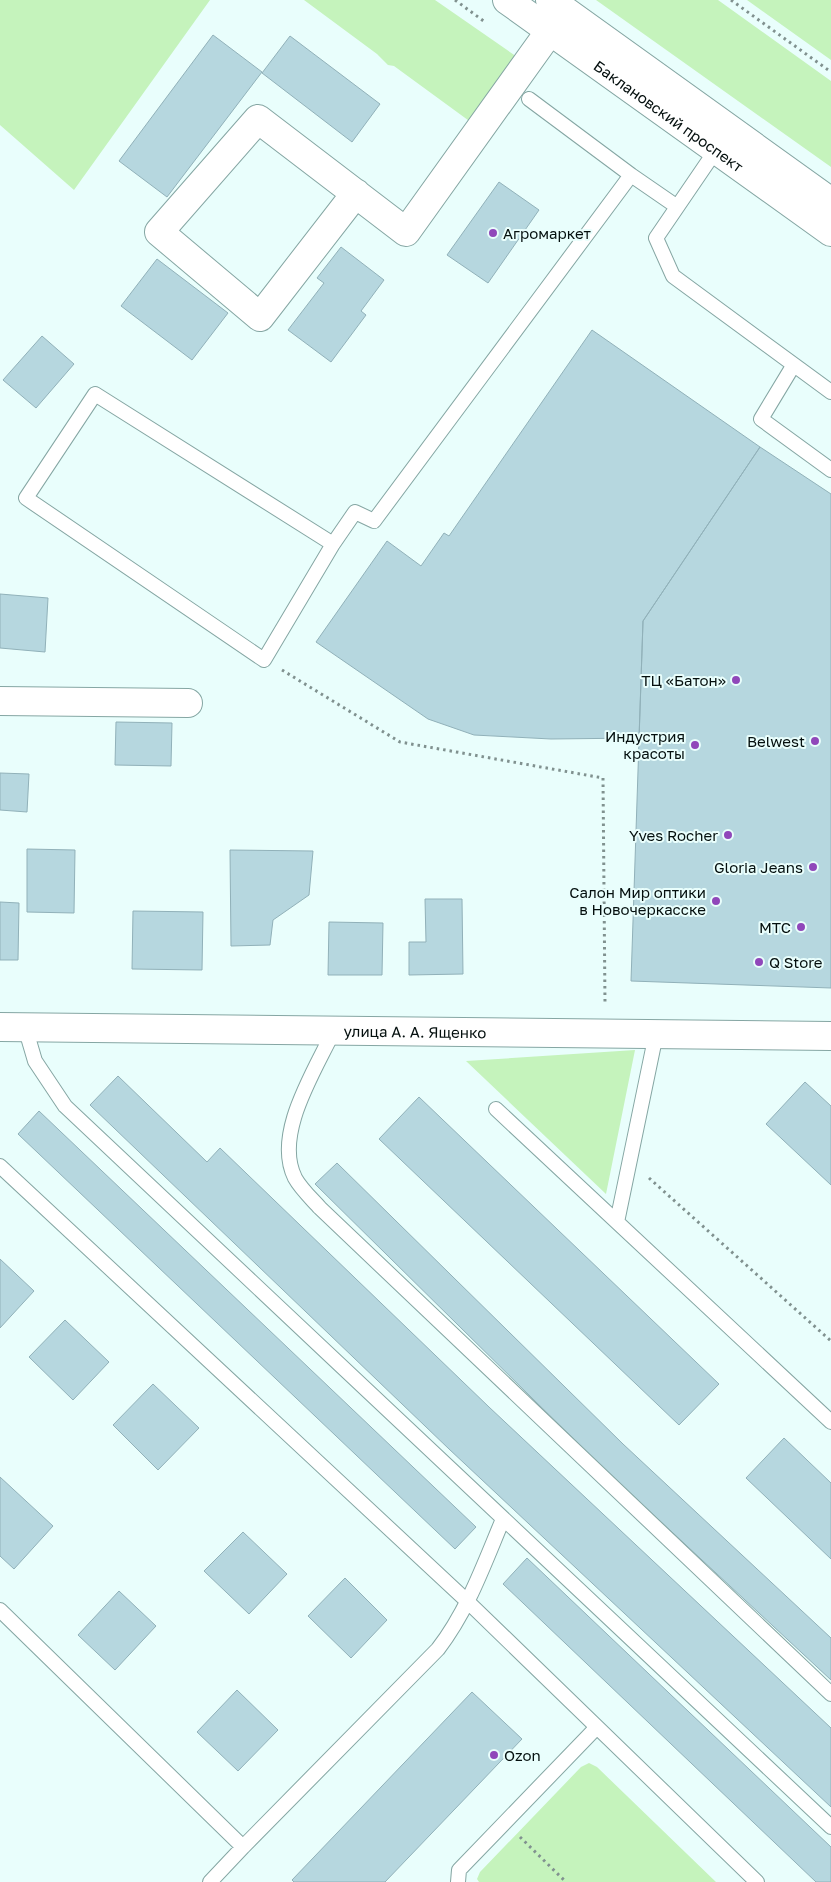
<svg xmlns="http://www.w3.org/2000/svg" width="831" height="1882" viewBox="0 0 831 1882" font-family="'Golos Text',sans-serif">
  <rect width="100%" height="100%" fill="#e9fefc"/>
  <path fill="#c5f3bc" d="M0 0H210L74 190 0 125Z
    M304 0H435L520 59 472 123 394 66 388 65 377 54Z
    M596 0H718L831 81V167Z
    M747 0H831V60Z
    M635 1050 606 1194 466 1061Z
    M589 1763 597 1767 716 1882H479L477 1879 480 1872 581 1767Z"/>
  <path fill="#b6d7df" stroke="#91b1b9" d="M213 35 262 72 167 197 119 161Z
    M290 36 380 104 352 142 262 73Z
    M499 182 539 210 488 283 447 255Z
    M341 247 384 280 361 311 366 315 331 362 288 330 324 283 317 278Z
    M157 259 228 313 192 360 121 306Z
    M592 330 760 447 643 621 639 738 551 739 474 735 428 719 316 642 387 541 421 566 444 533 449 536Z
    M42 336 74 364 36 408 3 380Z
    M760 447 831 494V988L631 981 643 621Z
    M0 594 48 598 45 652 0 648Z
    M116 722 172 723 171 766 115 765Z
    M0 773 29 774 27 812 0 810Z
    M27 849 75 850 74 913 27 912Z
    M230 850 313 851 309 895 273 920 270 945 231 946Z
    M425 899H462L463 974 409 975V942H426Z
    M0 902 19 903 18 960H0Z
    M133 911 203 912 202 970 132 969Z
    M329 922 383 923 382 975H328Z
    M118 1076 207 1162 220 1148 489 1407 831 1728V1807L449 1449 90 1105Z
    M805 1082 831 1106V1185L766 1124Z
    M419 1097 719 1384 679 1425 379 1139Z
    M39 1111 476 1527 455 1549 18 1134Z
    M337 1163 623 1444 831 1638V1680L601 1466 315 1184Z
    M0 1259 34 1291 0 1328Z
    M65 1320 109 1362 73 1400 29 1357Z
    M153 1384 199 1428 158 1470 113 1425Z
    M784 1438 831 1483V1559L746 1478Z
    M0 1477 53 1526 14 1569 0 1556Z
    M243 1532 287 1574 249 1614 204 1571Z
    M527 1558 831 1847V1882H816L503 1584Z
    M345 1578 387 1620 351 1658 308 1616Z
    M119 1591 156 1626 115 1670 78 1635Z
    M237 1690 278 1730 238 1771 197 1732Z
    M472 1692 522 1739 385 1882H294L292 1880Z"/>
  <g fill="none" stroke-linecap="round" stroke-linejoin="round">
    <defs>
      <path id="lane" d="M529 99 631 175
        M716 150 656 238 673 276 831 392
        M793 366 761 419 831 470
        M333 544 264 660 26 498 95 394 333 544 355 512 374 521 631 175 676 206
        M25 1027 35 1061 65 1106 831 1827
        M334 1030C315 1071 273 1134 295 1178 301 1189 312 1199 320 1208L831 1694
        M496 1109 831 1422
        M0 1166 468 1602 757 1882
        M617 1222 656 1034
        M0 1610 243 1847 438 1649C468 1610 484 1564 503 1519
        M210 1882 243 1847
        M458 1882 459 1870 597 1727"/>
      <g id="street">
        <path d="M356 193 260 317 159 232 258 119 406 232 550 31"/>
        <path d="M0 701 188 703"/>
        <path id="s1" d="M0 1027 831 1036"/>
      </g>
      <g id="primary">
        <path id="s2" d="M507 0 831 232"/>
        <path d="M550 0 831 202"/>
      </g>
    </defs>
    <use href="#lane" stroke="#85a6a3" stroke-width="16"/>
    <use href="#street" stroke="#85a6a3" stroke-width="30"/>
    <use href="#primary" stroke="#85a6a3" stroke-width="30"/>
    <path stroke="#80918f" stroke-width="3" stroke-dasharray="2.5 4" stroke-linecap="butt" d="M455 0 485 22
      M731 0 831 72
      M282 670 400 742 603 778 605 1004
      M649 1178 831 1341
      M520 1837 566 1882"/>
    <use href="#lane" stroke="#fff" stroke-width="14"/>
    <use href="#street" stroke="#fff" stroke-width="28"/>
    <use href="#primary" stroke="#fff" stroke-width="28"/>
  </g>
  <g fill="#9047ba" stroke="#e9fefc" stroke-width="2">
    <circle cx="493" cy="233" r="5"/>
    <circle cx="736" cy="680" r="5"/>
    <circle cx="815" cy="741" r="5"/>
    <circle cx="695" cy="745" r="5"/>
    <circle cx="728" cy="835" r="5"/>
    <circle cx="813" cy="867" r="5"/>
    <circle cx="716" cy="901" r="5"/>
    <circle cx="801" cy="927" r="5"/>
    <circle cx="759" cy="962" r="5"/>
    <circle cx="494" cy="1755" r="5"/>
  </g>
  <g text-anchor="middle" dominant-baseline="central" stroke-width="4" stroke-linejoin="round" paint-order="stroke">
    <g font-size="15" fill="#040f0e" stroke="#e9fefc">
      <text stroke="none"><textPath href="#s2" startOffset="199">Баклановский проспект</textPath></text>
      <text stroke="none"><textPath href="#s1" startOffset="415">улица А. А. Ященко</textPath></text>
    </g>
    <g font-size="15" fill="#040f0e" stroke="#e9fefc" text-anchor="end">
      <text x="503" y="233" text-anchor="start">Агромаркет</text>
      <text x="726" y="680">ТЦ «Батон»</text>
      <text x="685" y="736">Индустрия<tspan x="685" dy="17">красоты</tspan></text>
      <text x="805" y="741">Belwest</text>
      <text x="718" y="835">Yves Rocher</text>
      <text x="803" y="867">Gloria Jeans</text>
      <text x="706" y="892">Салон Мир оптики<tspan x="706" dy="17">в Новочеркасске</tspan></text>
      <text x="791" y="927">МТС</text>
      <text x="769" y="962" text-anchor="start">Q Store</text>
      <text x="504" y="1755" text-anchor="start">Ozon</text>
    </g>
  </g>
</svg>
